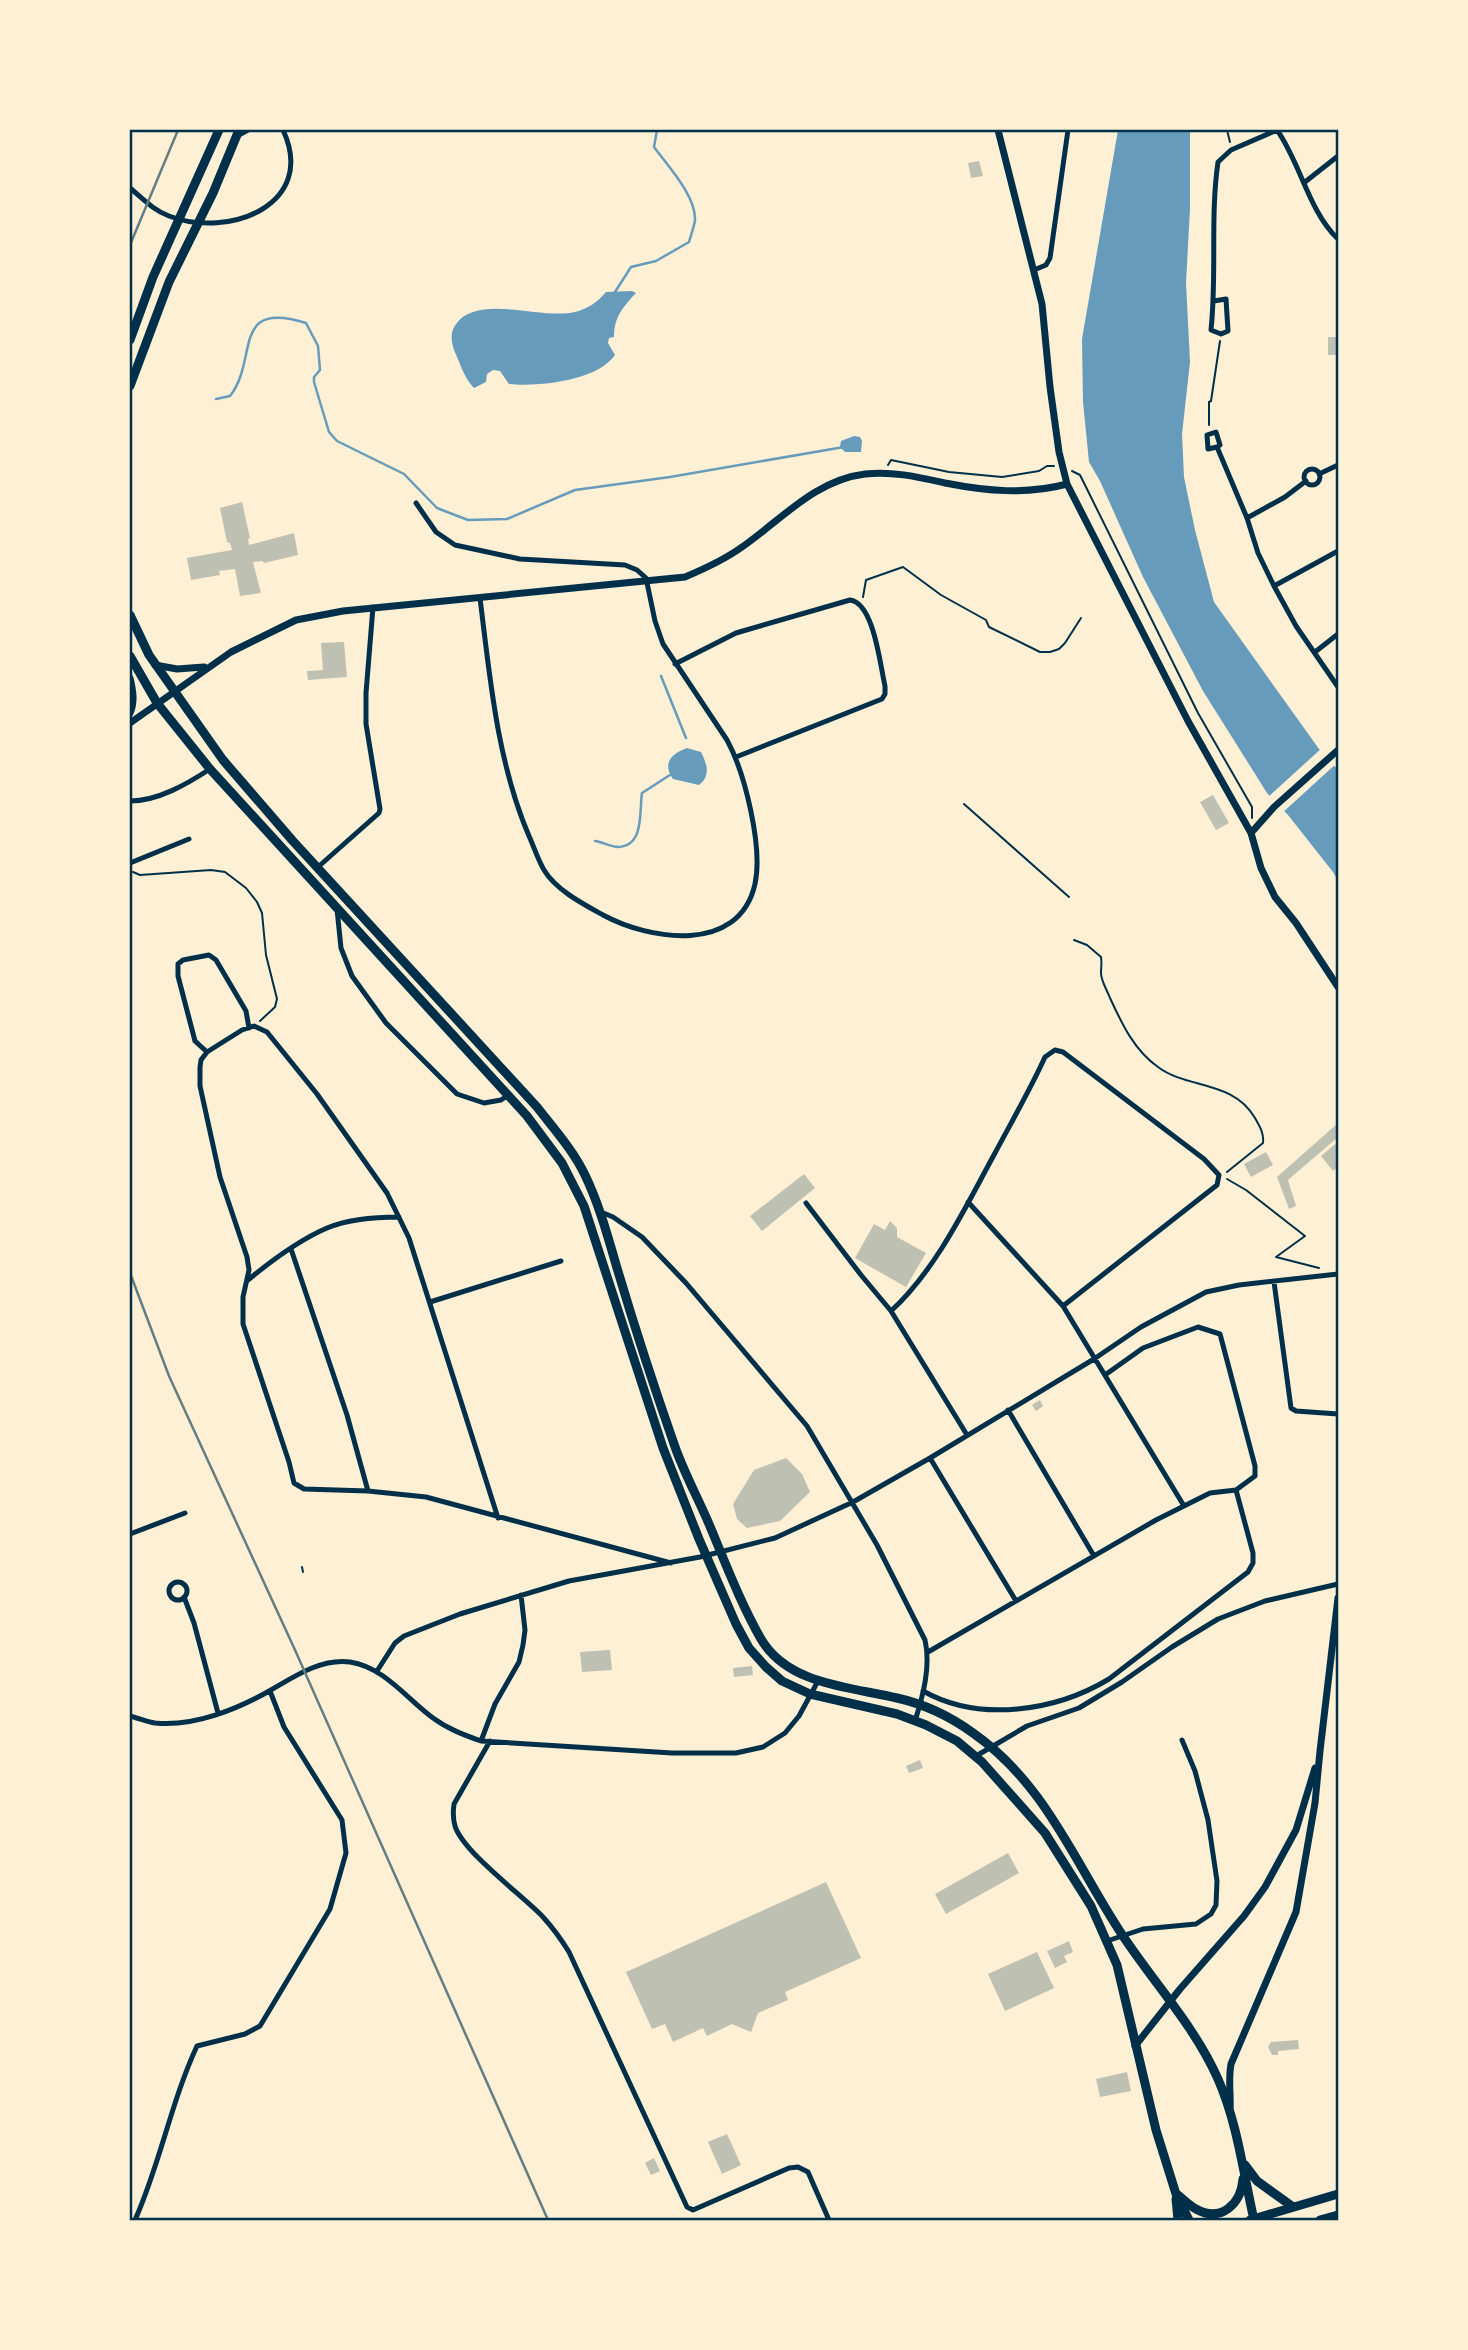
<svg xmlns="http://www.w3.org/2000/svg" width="1468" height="2350" viewBox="0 0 1468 2350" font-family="'Nunito Sans',sans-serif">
  <rect width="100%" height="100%" fill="#fdf0d5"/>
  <path fill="#669bbc" d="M1118 130H1190V209L1186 283 1190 362 1182 434 1184 477 1195 530 1214 602 1319 749 1338 770V892V881L1333 872 1288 815 1267 793 1203 691 1143 577 1100 481 1089 462 1083 402 1082 339Z
    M632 291 636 293C623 307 614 317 614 337L609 338 608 343 615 355C597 381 538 387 509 384L500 371 493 370 487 374 486 382 474 388C464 378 460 363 454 350 451 341 450 332 456 324 478 293 541 320 575 312 587 309 598 302 606 292Z
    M854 436 860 437 862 441 861 452H845L840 447 841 441Z
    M687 748 701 752C707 764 711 776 699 785L673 779C662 763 671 754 687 748Z"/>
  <path fill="#fdf0d5" d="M1323 747 1337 763 1281 814 1267 798Z"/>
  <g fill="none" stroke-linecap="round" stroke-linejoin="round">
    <path stroke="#669bbc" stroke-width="2.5" d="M615 292 631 267 656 261 689 242C691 235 694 227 695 220 696 196 668 166 654 147L657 130
      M216 399 230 396C259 360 230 299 306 323L318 346 320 370 314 377V382L329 432 337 441 404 474 437 508 468 520 507 519 575 490 670 477 844 447
      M661 676 686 738
      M595 841C603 842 610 847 618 847 645 846 639 811 642 793L670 775"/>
  </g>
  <path fill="#bec0b2" d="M979 161 983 176 971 178 968 163Z
    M1328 337H1338V355H1328Z
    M242 502 250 538 248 539 249 545 294 533 298 555 264 563 262 561 253 562 261 593 240 596 235 569 219 571 220 575 191 580 187 558 232 550 230 543 227 542 220 508Z
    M344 642 347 677 308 680 307 671 323 670 321 643Z
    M1213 795 1229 823 1216 830 1200 802Z
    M1338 1123V1137L1288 1180 1296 1206 1289 1209 1277 1177Z
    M1335 1144 1338 1147V1167L1333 1171 1321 1156Z
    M1266 1152 1273 1165 1251 1177 1244 1164Z
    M804 1174 815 1188 762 1231 750 1216Z
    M890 1221 897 1228V1237L926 1253 906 1287 855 1258 874 1224 885 1230Z
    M1040 1400 1043 1406 1036 1411 1032 1405Z
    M786 1458 802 1474 810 1492 780 1521 747 1528 737 1519 733 1504 754 1470Z
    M610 1650 612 1670 582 1672 580 1652Z
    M752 1666 753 1675 734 1677 733 1668Z
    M920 1760 923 1768 909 1773 906 1766Z
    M1008 1853 1019 1873 946 1914 935 1894Z
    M826 1882 861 1958 785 1992 788 2000 758 2013 751 2032 732 2024 707 2036 703 2028 673 2042 665 2024 652 2029 626 1972Z
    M1069 1941 1073 1952 1064 1956 1067 1962 1055 1968 1047 1951Z
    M1037 1952 1054 1988 1005 2011 988 1974Z
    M1298 2040 1299 2049 1278 2051V2055H1272L1268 2047 1271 2042Z
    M1127 2072 1131 2091 1100 2097 1096 2079Z
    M727 2134 741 2165 722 2174 708 2142Z
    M654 2158 660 2171 651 2175 645 2163Z"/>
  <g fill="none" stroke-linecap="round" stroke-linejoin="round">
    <path stroke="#003049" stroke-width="2" d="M1227 130 1230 142
      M1209 425V402L1211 401 1220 341
      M888 465 891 460 949 472 1002 477 1039 471 1047 466H1054
      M1072 471 1080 475 1198 713 1252 807V818
      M863 597 866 580 903 567 941 595 986 620 989 627 1040 652H1050L1059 649 1065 643 1081 618
      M964 804 1069 897
      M133 872 140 875 211 870 225 872 246 888 257 902 262 913 266 955 277 999 275 1007 260 1021
      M1074 940 1087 945 1101 957C1102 963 1101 967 1101 973 1101 981 1107 990 1110 998 1122 1024 1134 1050 1158 1067 1187 1089 1233 1080 1255 1118 1260 1127 1264 1133 1263 1143L1227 1172
      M1227 1179 1246 1190 1305 1236 1276 1257 1319 1268
      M302 1567 303 1572"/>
    <path stroke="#003049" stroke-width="5" d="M1277 130C1300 162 1309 212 1338 239
      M237 136 248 130
      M1305 182 1338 156
      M130 188C142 198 153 210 169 216 228 239 318 205 283 130
      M1034 270 1046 265 1050 258 1068 130
      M1214 301 1226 299 1228 331 1221 334 1211 330C1217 274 1210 217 1218 162L1231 150 1277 130
      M1217 447 1208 449 1207 435 1216 432 1220 445 1217 447 1247 518 1258 553 1274 586 1296 626 1338 687
      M1304 477a8 8 0 1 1 16 0a8 8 0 1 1-16 0Z
      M1319 474 1338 465
      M416 503 436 532 455 545 520 559 625 565 637 570 646 578 655 621 663 644 727 740C745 773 763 847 755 884 739 955 649 940 603 915 583 904 556 890 544 870 538 860 534 847 529 836 497 761 490 678 480 598
      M1247 518 1285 497 1306 481
      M1274 586 1338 551
      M1315 652 1338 634
      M675 664 736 633 850 600C874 603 880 665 885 686V694L882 699 736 757
      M130 801C158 801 187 784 210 769
      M130 863 189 839
      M318 867 379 813 380 809 366 724V693L373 607
      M337 909 341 948 352 976 386 1023 457 1094 484 1103 501 1100 507 1096
      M207 1052 195 1041 178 976V964L183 960 209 955 216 960 246 1011 249 1028
      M968 1202 1063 1306 1184 1506
      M806 1203 861 1275 891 1311 967 1435
      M601 1212 613 1217 642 1237 686 1283 807 1426 877 1545 925 1640C931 1666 923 1696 915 1721
      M291 1249 347 1415 368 1491
      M248 1280C271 1261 299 1240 327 1228 349 1219 376 1217 399 1217
      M1274 1282 1291 1408 1296 1411 1338 1414
      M430 1302 561 1261
      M891 1311C936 1270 966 1206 995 1153 1012 1121 1030 1090 1045 1057L1055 1050 1063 1052 1204 1159 1219 1175 1217 1185 1063 1306
      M1008 1410 1094 1556
      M930 1458 1016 1601
      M498 1518 409 1238 387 1193 317 1094 267 1032 254 1026 242 1030 207 1052 201 1060 200 1067V1086L220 1177 247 1257 249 1270 243 1297V1324L289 1462 294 1483 304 1489 368 1491 426 1497 671 1563
      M130 1534 185 1513
      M169 1591a9 9 0 1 1 18 0a9 9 0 1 1-18 0Z
      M184 1597 194 1623 218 1713
      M928 1652 1156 1520 1210 1493 1236 1490 1255 1476V1466L1220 1334 1198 1327 1143 1348 1105 1375
      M377 1671 395 1643 404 1636 460 1614 569 1581 700 1557 775 1538 853 1502 930 1458 1094 1359 1141 1327 1206 1292 1239 1285 1338 1274
      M923 1691C980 1723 1056 1711 1109 1679L1248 1572 1253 1563V1553L1236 1490
      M130 1716C138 1718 147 1722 155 1723 194 1727 238 1709 271 1690 295 1676 322 1658 350 1662 384 1667 407 1699 433 1718 448 1729 464 1735 481 1741L672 1753H736L763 1747 785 1733 799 1716 818 1681
      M481 1741 495 1704 519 1662 523 1645 525 1630 521 1595
      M490 1741 454 1804C453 1811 453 1819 455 1826 463 1852 522 1895 543 1917 553 1928 561 1939 569 1952L687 2207 693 2210 789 2168 798 2167 808 2172 829 2220
      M976 1756 1027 1726 1079 1708 1122 1682 1172 1647 1218 1619 1265 1601 1338 1584
      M1107 1941 1143 1929 1196 1924 1211 1914 1216 1905 1217 1881 1208 1820 1195 1771 1182 1740
      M135 2220C160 2164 171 2102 197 2046L245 2034 260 2026 330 1909 346 1853 342 1820 284 1727 270 1691"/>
    <path stroke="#003049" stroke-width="7" d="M998 130 1042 304 1050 387 1059 452 1067 484 1188 721 1251 833 1261 868 1275 897 1296 923 1338 987
      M155 665 177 669 204 667
      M130 678C133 690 135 702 130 713
      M130 723 231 652 296 620 343 611 685 577C704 569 724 560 742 547 781 520 815 480 865 474 893 471 918 477 945 483 986 491 1026 495 1067 484
      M1251 833 1274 807 1338 750
      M1135 2046 1180 1989 1244 1916 1265 1887 1296 1830 1315 1768
      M1230 2110C1231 2094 1228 2080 1231 2064L1296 1912 1315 1803 1320 1751 1338 1598"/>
    <path stroke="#003049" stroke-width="9" d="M130 340 153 277 219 130
      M130 386 169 282 213 193 239 130
      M130 615 149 655 223 760 292 840 537 1107C554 1129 573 1150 585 1175 599 1204 608 1237 617 1268 634 1325 653 1384 673 1441 682 1469 697 1496 709 1524 725 1562 740 1602 761 1639 788 1685 851 1687 897 1698 924 1704 951 1717 973 1733 1045 1783 1075 1863 1121 1933 1153 1982 1194 2025 1218 2079 1238 2125 1243 2172 1254 2220
      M130 656 157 703 210 769 527 1116 562 1163 584 1206 663 1448 699 1539 736 1624 749 1648 766 1667 782 1681 810 1694 897 1714 926 1725 957 1741 982 1762 1045 1833 1091 1906 1117 1965 1156 2130 1176 2194 1189 2220
      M1245 2165 1257 2181 1293 2207
      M1178 2195C1184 2200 1190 2206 1196 2209 1221 2223 1241 2204 1243 2179
      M1176 2199 1178 2220
      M1250 2220 1338 2194
      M1320 2220 1338 2215"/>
    <path stroke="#657d81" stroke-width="2.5" d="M130 245 178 130
      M130 1273 169 1376 295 1650 548 2220"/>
  </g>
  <rect width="1468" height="2350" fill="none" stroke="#fdf0d5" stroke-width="262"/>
  <rect x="131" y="131" width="1206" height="2088" fill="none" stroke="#003049" stroke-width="2.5"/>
</svg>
